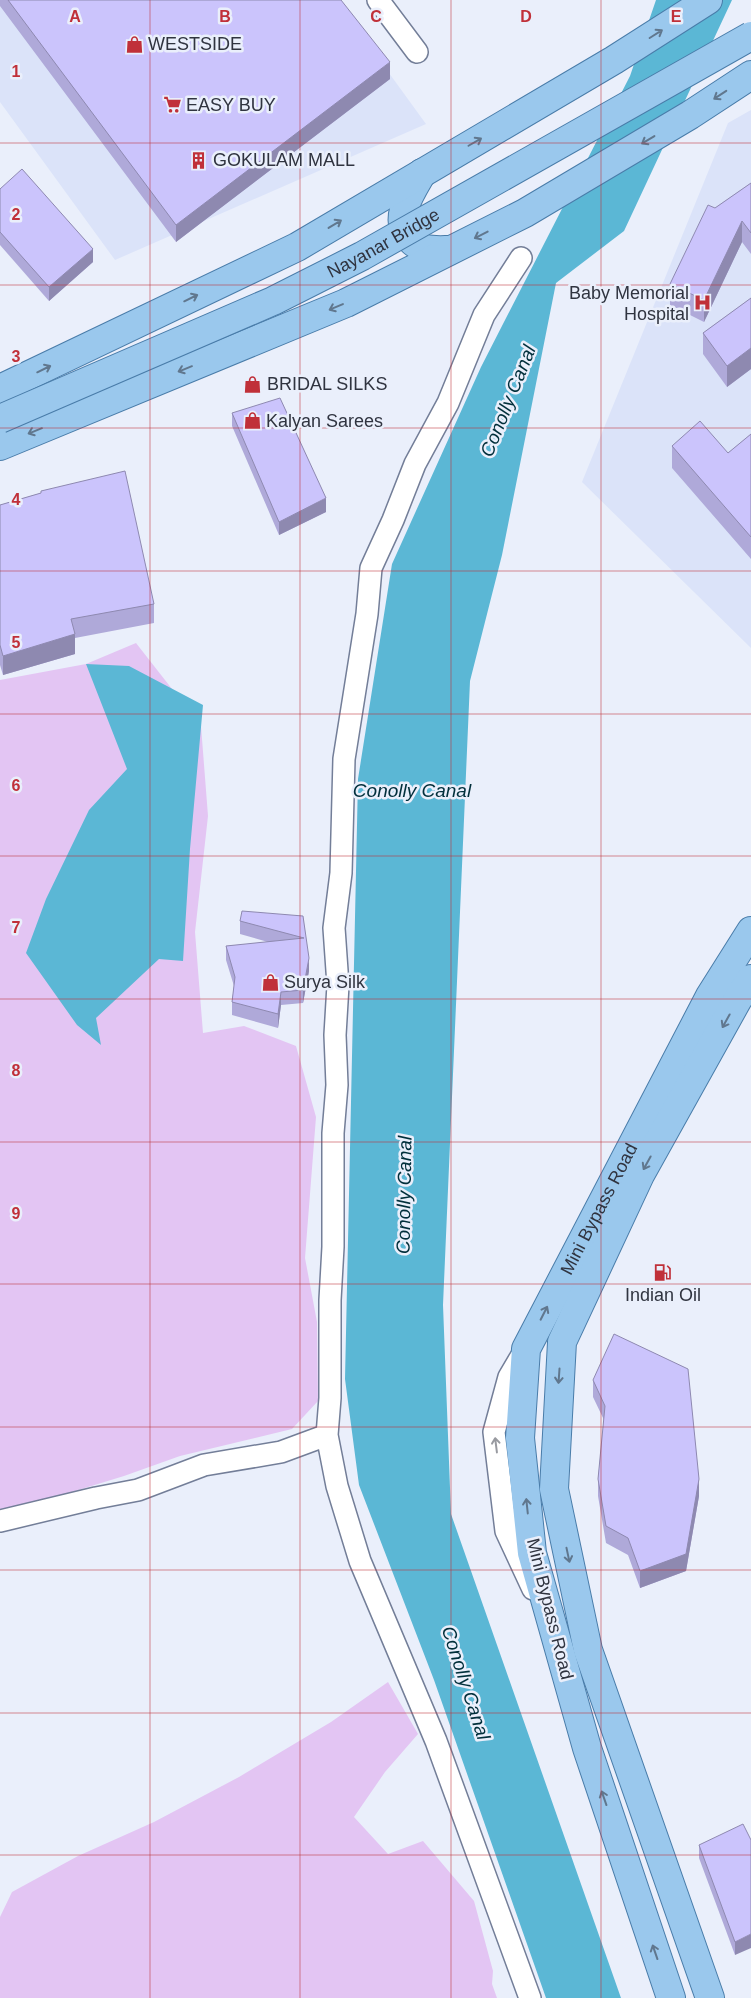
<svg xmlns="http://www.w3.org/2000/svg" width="751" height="1998" viewBox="0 0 751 1998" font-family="Helvetica,sans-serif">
  <rect width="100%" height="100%" fill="#eaeffb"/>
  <path fill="#dbe3f9" d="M0 0H336L426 124 115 260 0 102Z
    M751 110V648L582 482 728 123Z"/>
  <path fill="#e3c5f3" d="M136 643 201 726 208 816 195 932 203 1033 244 1026 296 1046 316 1117 305 1258 317 1322 318 1401 292 1429 180 1456 124 1476 39 1502 0 1509V680L86 664Z
    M388 1682 418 1734 385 1772 354 1817 388 1854 423 1841 474 1901 493 1971 492 1984 497 1998H0V1917L12 1892 78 1856 154 1822 239 1777 331 1722Z"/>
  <path fill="#5bb7d5" d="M656 0H732L624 231 556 283 502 555 470 681 443 1305 451 1514 621 1998H546L434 1680 359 1485 345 1379 358 779 392 564 481 367 630 76Z
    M86 664 129 666 203 705 190 849 183 961 159 959 96 1018 101 1045 77 1025 26 953 46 899 89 810 127 769Z"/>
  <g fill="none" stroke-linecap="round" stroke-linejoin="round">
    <defs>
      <path id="street" d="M378 0 417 52
        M525 1350 509 1377 494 1432 506 1531 533 1589
        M327 1435 337 1486 360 1561 436 1741 530 1998
        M0 1521 96 1498 138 1490 204 1465 281 1452 327 1435 330 1398V1300L333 1247V1133L337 1085 335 1035 338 985 334 928 341 873 344 759 367 614 371 568 393 520 415 464 448 403 484 315 521 258"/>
      <g id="primary">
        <path d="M422 173C411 192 392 219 410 239 413 242 418 246 423 248 431 251 442 250 450 250"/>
        <path d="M0 389 297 247 614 60 708 0"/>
        <path d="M0 446 346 303 525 213 690 115 751 75"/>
        <path id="s1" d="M671 1998 587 1748 532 1553 520 1438 526 1349 710 996 751 931"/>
        <path d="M710 1998 588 1650 554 1489 562 1342 640 1175 738 999 751 979"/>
      </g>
    </defs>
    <use href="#street" stroke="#737e98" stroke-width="24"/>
    <use href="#primary" stroke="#497ca9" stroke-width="30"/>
    <use href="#street" stroke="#fff" stroke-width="21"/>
    <use href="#primary" stroke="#9ac8ed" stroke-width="28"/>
    <defs>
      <g id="primary-bridge">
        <path id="s2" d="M0 419 273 301 362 256 751 36"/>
      </g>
    </defs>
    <use href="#primary-bridge" stroke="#497ca9" stroke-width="30" stroke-linecap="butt"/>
    <use href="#primary-bridge" stroke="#9ac8ed" stroke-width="28"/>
  </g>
  <path fill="#afa9d9" d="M0 0H341L390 79 176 242 0 6Z
    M751 183V254L742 242 704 322 670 305V284L715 208Z
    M0 189 93 262 49 301 0 245Z
    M751 298V369L727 387 703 354V333Z
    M232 413 326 512 279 535 232 426Z
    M751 434V559L672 468V446L728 453Z
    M41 491 154 604V623L75 638V654L3 675 0 665V505L41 493Z
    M303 916 309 971 303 1003 281 1005 278 1028 232 1015V1002L234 986 226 960V946L268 942 240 934V921Z
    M593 1380 699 1496 686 1571 640 1588 628 1555 606 1543 598 1496V1479L604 1420 593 1397Z
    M751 1840 735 1955 699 1858V1845Z"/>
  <path fill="#8e89b0" d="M390 62V79L176 242V225Z
    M742 221V242L704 322V300Z
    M93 249V262L49 301V287Z
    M751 348V369L727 387V366Z
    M326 498V512L279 535V522Z
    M75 634V654L3 675V656Z
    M309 958V971L303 1003V990Z
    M281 992V1005L278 1028V1014Z
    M699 1479V1496L686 1571 640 1588V1571Z
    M751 1934V1948L735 1955V1942Z"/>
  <path fill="#cbc4fc" stroke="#8e89b0" d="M8 0H341L390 62 176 225Z
    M22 169 93 249 49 287 0 232V189Z
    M751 183V233L742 221 704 300 670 284 708 205 715 208Z
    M751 298V348L727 366 703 333Z
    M280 398 326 498 279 522 232 413Z
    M700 421 728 453 751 434V537L672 446Z
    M125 471 154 604 71 619 75 634 3 656 0 645V505L41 493V491Z
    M242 911 303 916 309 958 303 990 281 992 278 1014 232 1002 235 977 226 946 304 938 240 921Z
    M614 1334 688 1369 699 1479 686 1554 640 1571 628 1538 606 1526 598 1479 605 1406 593 1380Z
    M743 1824 751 1840V1934L735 1942 699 1845Z"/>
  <defs><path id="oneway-shaft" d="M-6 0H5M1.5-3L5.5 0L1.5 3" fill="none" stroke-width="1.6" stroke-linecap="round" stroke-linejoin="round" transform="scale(1.25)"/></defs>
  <g stroke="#60778e">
    <use href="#oneway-shaft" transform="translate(656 34) rotate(-32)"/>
    <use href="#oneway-shaft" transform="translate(720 95) rotate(147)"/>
    <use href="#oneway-shaft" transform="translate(648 140) rotate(149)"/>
    <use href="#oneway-shaft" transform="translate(475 142) rotate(-30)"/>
    <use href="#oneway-shaft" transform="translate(335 224) rotate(-31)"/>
    <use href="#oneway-shaft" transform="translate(481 235) rotate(153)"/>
    <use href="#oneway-shaft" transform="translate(191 298) rotate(-26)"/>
    <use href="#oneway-shaft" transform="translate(336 307) rotate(157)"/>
    <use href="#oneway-shaft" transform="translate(44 369) rotate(-26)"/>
    <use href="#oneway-shaft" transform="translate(185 369) rotate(158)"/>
    <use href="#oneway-shaft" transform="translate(35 431) rotate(158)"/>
    <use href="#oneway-shaft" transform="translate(726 1021) rotate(119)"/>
    <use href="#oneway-shaft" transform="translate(647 1163) rotate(119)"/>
    <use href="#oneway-shaft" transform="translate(544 1313) rotate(-63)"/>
    <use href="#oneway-shaft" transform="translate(559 1376) rotate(94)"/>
    <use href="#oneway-shaft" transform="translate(527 1506) rotate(-96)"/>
    <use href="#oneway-shaft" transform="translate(568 1555) rotate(78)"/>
    <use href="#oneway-shaft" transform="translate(604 1798) rotate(-109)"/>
    <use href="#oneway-shaft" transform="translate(655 1952) rotate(-109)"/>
  </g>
  <use stroke="#989aa0" href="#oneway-shaft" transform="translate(496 1445) rotate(-97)"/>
  <path fill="none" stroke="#c03039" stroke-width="1" stroke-opacity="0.55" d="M150 0V1998M300 0V1998M451 0V1998M601 0V1998M0 143H751M0 285H751M0 428H751M0 571H751M0 714H751M0 856H751M0 999H751M0 1142H751M0 1284H751M0 1427H751M0 1570H751M0 1713H751M0 1855H751"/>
  <defs>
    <symbol id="shop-bare" viewBox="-9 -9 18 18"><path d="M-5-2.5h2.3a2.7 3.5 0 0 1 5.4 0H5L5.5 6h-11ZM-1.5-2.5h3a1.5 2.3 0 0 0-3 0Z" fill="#c03039" stroke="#eaeffb" stroke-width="2.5" paint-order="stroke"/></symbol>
    <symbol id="supermarket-bare" viewBox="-9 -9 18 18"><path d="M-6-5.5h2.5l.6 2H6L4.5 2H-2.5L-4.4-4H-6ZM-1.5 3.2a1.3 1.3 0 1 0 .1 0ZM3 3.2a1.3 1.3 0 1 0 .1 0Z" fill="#c03039" stroke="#eaeffb" stroke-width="2.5" paint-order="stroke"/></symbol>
    <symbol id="building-bare" viewBox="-9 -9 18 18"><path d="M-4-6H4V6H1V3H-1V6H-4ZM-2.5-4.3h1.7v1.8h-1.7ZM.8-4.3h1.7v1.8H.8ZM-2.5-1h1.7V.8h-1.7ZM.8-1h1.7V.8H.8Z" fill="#c03039" stroke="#eaeffb" stroke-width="2.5" paint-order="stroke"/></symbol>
    <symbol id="hospital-bare" viewBox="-9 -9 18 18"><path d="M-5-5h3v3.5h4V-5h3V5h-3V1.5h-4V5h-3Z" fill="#c03039" stroke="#eaeffb" stroke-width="2.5" paint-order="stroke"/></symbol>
    <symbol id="fuel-bare" viewBox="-9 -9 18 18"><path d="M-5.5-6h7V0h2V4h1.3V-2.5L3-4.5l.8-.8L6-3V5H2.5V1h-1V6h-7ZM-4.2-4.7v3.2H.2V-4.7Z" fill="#c03039" stroke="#eaeffb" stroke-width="2.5" paint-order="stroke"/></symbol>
  </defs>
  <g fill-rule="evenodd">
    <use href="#shop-bare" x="122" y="32" width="25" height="25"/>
    <use href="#supermarket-bare" x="160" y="92" width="25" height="25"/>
    <use href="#building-bare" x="186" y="148" width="25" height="25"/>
    <use href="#hospital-bare" x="690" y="290" width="25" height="25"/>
    <use href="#shop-bare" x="240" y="372" width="25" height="25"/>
    <use href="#shop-bare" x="240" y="408" width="25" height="25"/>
    <use href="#shop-bare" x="258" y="970" width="25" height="25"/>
    <use href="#fuel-bare" x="650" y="1260" width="25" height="25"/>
  </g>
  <g text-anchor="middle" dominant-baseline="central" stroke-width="5" stroke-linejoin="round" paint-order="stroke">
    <g font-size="18" fill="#303440" stroke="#eaeffb" text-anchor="start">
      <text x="148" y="44">WESTSIDE</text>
      <text x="186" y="105">EASY BUY</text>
      <text x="213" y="160">GOKULAM MALL</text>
      <text x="689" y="293" text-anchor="end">Baby Memorial<tspan x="689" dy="21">Hospital</tspan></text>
      <text x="267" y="384">BRIDAL SILKS</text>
      <text x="266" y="421">Kalyan Sarees</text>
      <text x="284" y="982">Surya Silk</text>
      <text x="663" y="1295" text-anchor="middle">Indian Oil</text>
    </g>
    <g font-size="18" fill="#303440" stroke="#eaeffb">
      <text stroke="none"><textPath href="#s2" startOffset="422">Nayanar Bridge</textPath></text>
      <text stroke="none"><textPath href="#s1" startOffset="829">Mini Bypass Road</textPath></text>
      <text transform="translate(550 1609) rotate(76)">Mini Bypass Road</text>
    </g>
    <g font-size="19" font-style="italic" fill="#012f3b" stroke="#eaeffb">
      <text transform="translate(508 401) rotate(-68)">Conolly Canal</text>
      <text x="412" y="790">Conolly Canal</text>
      <text transform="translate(404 1195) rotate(-89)">Conolly Canal</text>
      <text transform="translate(466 1683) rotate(72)">Conolly Canal</text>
    </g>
  </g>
  <g font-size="16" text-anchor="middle" font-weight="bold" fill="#c03039" stroke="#eaeffb" stroke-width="5" stroke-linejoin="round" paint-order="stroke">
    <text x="75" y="22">A</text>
    <text x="225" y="22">B</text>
    <text x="376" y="22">C</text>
    <text x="526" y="22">D</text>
    <text x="676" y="22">E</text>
    <text x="16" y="77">1</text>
    <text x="16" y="220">2</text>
    <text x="16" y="362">3</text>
    <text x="16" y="505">4</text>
    <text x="16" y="648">5</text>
    <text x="16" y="791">6</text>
    <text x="16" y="933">7</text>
    <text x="16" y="1076">8</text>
    <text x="16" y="1219">9</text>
  </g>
</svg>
